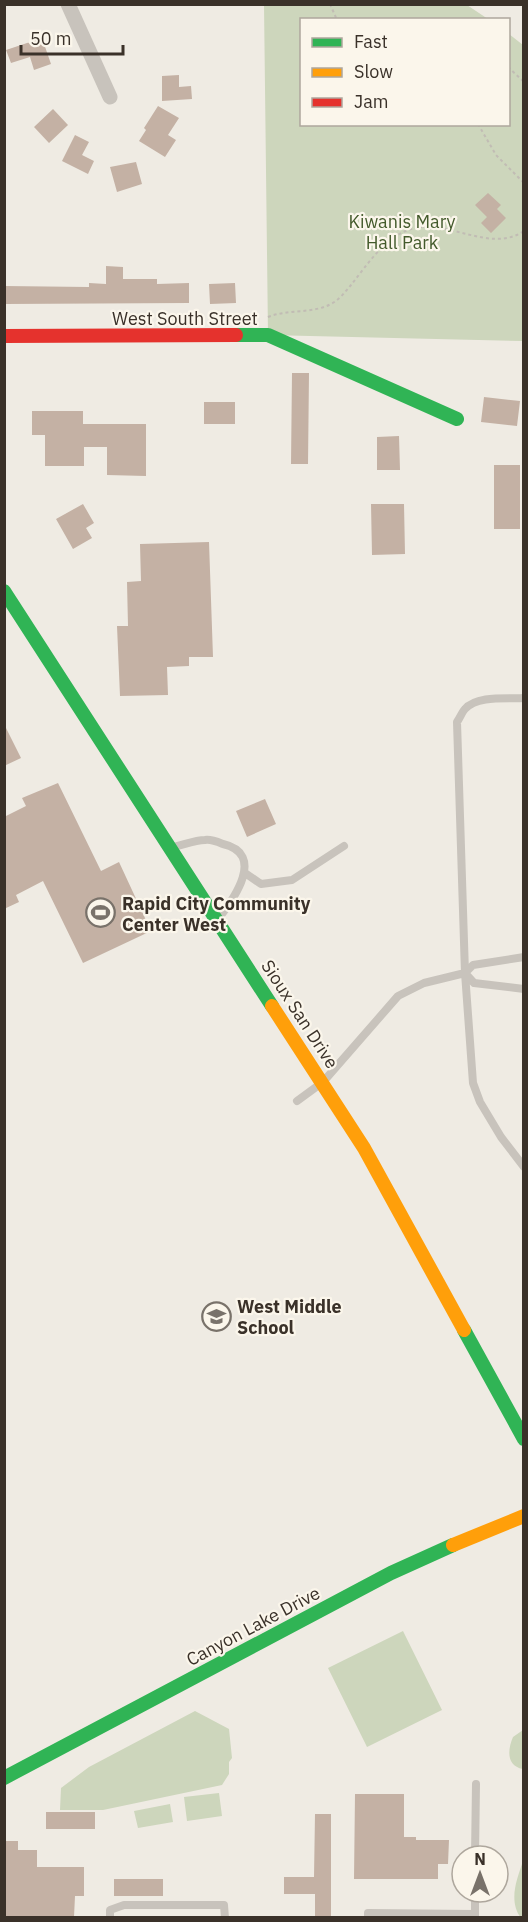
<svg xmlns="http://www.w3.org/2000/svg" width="528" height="1922" viewBox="0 0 528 1922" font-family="'IBM Plex Sans',sans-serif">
  <rect width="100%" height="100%" fill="#efebe3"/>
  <path fill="#cdd6bc" d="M264 5H467L488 19 302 20V124H508L509 34 523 45V341L268 335Z
    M403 1631 442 1710 367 1747 328 1668Z
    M195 1711 229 1729 232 1758 229 1762V1774L222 1785 103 1810H60L61 1788 89 1767Z
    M523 1730H524L523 1769C507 1766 507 1751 513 1737Z
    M219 1793 222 1816 187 1821 184 1797Z
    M170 1804 173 1822 138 1828 134 1811Z
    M523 1861 524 1917 521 1918C508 1901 517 1879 523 1861Z"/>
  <path fill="#c4b1a4" d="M42 38 51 64 34 70 30 57 11 63 6 50Z
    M179 75V87L191 86 192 99 162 101V76Z
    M158 106 179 118 168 135 176 140 165 157 139 141 146 130 144 128Z
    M53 109 68 125 49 143 34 127Z
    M75 135 89 142 82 155 94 161 88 174 62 161Z
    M136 162 142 184 117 192 110 167Z
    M488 193 501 205 497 209 506 218 491 233 481 223 487 217 475 205Z
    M106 266 123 267V279H157V284L189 283V303L4 304V286L89 287V283L106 284Z
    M235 283 236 303 210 304 209 284Z
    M292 373H309L308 464H291Z
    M484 397 520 401 517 426 481 422Z
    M204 402H235V424H204Z
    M32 411H83V424H146V476L107 475V447H84V466H45V435H32Z
    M399 436 400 470H377V437Z
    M494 465H520V529H494Z
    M83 504 94 523 86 528 92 538 73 549 56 519Z
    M371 504H404L405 554 372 555Z
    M209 542 213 657H189V666L167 667 168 695 120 696 117 626H128L127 582 141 581 140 544Z
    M4 724 21 758 4 766Z
    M58 783 101 871 119 862 151 931 83 963 43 881 16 895 19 902 4 909V817L26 806 22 798Z
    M265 799 276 824 247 837 236 811Z
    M355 1794H404V1837H416V1840H449L448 1864H438V1879H354Z
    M46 1812H95V1829H46Z
    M315 1814H331V1917H315V1894H284V1877H314Z
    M4 1841H18V1850H37V1867H84V1896H75L74 1917H4Z
    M114 1879H163V1896H114Z"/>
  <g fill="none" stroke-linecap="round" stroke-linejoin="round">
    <path stroke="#c1bcb4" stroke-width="2" stroke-dasharray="3 3" stroke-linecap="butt" d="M330 4 337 20
      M398 20H405
      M508 67 524 82
      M478 124 496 155 524 183
      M268 317C288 309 312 314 331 304 339 300 345 292 351 285 367 265 385 237 411 229 448 218 490 254 524 231"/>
    <path stroke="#c8c3bc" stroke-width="8" d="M173 847C183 845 195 840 205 840 211 839 218 842 223 844 266 854 234 899 218 919
      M245 873 261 884 292 880 344 846
      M524 957 473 965 465 973 474 983 524 989
      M465 973 473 1083 480 1102 501 1137 524 1167
      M297 1101 323 1082 398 996 424 983 465 973 457 722C460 718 462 712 465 709 477 695 507 699 524 698
      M475 1856 476 1784
      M475 1917V1892
      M110 1918V1910L124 1905H224L225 1918
      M368 1918V1913L475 1914"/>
    <path stroke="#c8c3bc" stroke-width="15" d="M68 4 110 97"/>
    <path stroke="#30b455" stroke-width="14" d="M236 335H268L457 419
      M4 591 272 1006
      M464 1330 524 1439
      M4 1778 391 1573 453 1545"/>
    <path stroke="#ff9f0a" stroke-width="14" d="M272 1006 364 1148 464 1330
      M453 1545 524 1516"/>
    <path stroke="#e5322d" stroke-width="14" d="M4 336 236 335"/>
  </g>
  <defs>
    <symbol id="stadium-ring" viewBox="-11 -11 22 22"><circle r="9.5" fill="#fbf6eb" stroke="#79726a" stroke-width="1.5"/><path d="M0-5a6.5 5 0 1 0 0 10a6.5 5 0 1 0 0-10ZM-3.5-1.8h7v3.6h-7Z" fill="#79726a"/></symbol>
    <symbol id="school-ring" viewBox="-11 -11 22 22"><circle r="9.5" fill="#fbf6eb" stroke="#79726a" stroke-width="1.5"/><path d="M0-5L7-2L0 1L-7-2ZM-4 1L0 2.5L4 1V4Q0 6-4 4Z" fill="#79726a"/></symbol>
  </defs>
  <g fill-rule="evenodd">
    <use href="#stadium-ring" x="84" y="896" width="33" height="33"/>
    <use href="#school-ring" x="200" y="1300" width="33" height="33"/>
  </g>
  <g text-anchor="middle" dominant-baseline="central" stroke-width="4.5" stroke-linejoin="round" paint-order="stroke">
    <g font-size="18" fill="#435a2b" stroke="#fbf6eb">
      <text x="402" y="221">Kiwanis Mary<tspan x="402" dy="21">Hall Park</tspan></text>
    </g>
    <g font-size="18" fill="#3a3129" stroke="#fbf6eb">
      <text x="185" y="318">West South Street</text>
      <text transform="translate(300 1014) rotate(57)">Sioux San Drive</text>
      <text transform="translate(253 1626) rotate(-28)">Canyon Lake Drive</text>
    </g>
    <g font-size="18" font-weight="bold" fill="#3a3129" stroke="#fbf6eb" text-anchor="start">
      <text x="122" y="903">Rapid City Community<tspan x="122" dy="21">Center West</tspan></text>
      <text x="237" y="1306">West Middle<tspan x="237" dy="21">School</tspan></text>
    </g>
  </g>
  <rect width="528" height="1922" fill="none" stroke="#3a3129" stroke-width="12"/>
  <rect x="300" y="18" width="210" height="108" fill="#fbf6eb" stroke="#aea79d" stroke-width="1.5"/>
  <rect x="312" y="38" width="30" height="9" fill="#30b455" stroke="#aea79d" stroke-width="1.5"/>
  <text x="354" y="48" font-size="18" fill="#3a3129">Fast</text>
  <rect x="312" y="68" width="30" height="9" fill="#ff9f0a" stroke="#aea79d" stroke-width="1.5"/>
  <text x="354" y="78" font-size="18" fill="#3a3129">Slow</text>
  <rect x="312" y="98" width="30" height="9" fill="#e5322d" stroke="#aea79d" stroke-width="1.5"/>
  <text x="354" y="108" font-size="18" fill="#3a3129">Jam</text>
  <g transform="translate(480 1874)"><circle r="28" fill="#fbf6eb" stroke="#aea79d" stroke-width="1.5"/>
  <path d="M0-4.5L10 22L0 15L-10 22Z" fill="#79726a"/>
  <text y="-9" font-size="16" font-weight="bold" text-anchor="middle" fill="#3a3129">N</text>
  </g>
  <path d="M21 45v9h102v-9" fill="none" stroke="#3a3129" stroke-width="3"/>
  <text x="30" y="45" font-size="18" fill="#3a3129" stroke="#fbf6eb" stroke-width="4.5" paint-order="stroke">50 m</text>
</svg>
